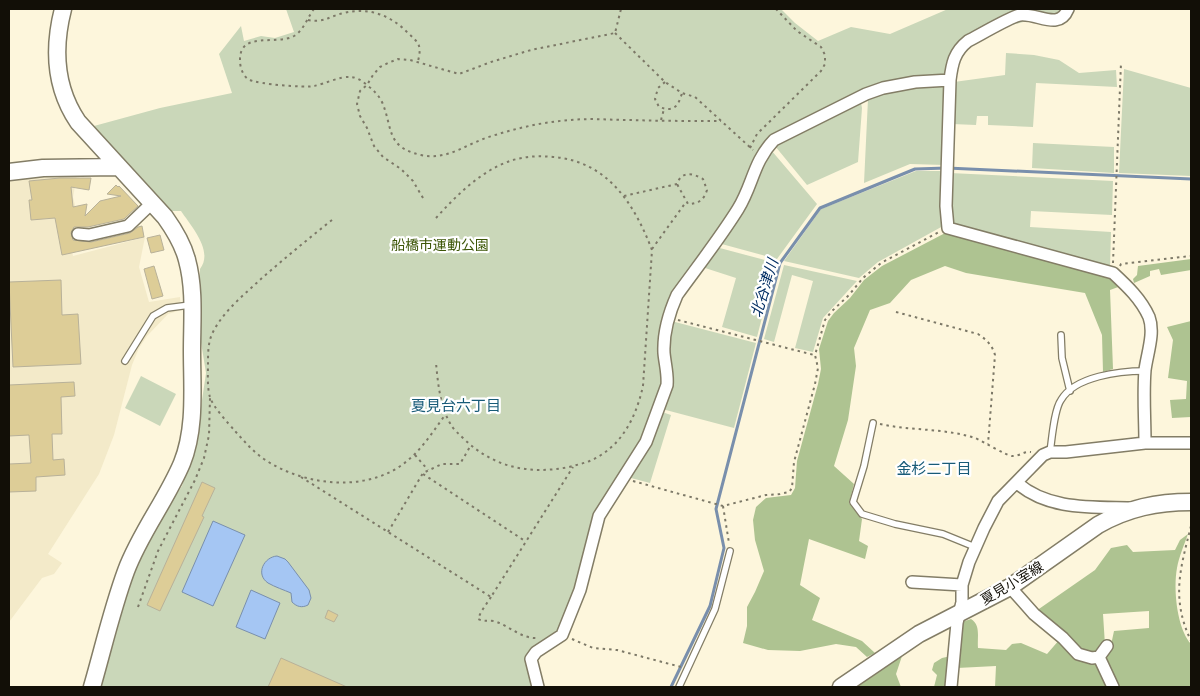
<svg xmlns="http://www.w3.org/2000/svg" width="1200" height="696" viewBox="0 0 1200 696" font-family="'Space Grotesk','Noto Sans JP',sans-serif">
  <rect width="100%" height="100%" fill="#fdf6dc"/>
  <path fill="#f3eac9" d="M42 175H77L73 197 81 230 68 232 73 256 145 237 139 267 149 302 180 297 181 310 168 314 147 336 139 348 132 365 114 435 99 474 48 554 62 563 54 574 42 578 9 622V179Z"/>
  <path fill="#cad7b9" d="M286 9H781L795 23 818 41 851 27 890 34 948 9H1061L1058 19H1034L975 35 946 75 920 78 768 139 736 206 673 291 659 334 664 380 640 443 603 502 577 587 558 632 536 648 535 687H101L129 587 141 557 162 516 182 486 196 441 206 373 199 330 200 269C214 251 191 226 181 211H172L94 126 160 108 232 93 219 54 241 26 244 41 261 36 275 38 294 32Z
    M1006 53 1034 55 1059 60 1079 73 1116 70 1117 87 1036 83 1033 127 988 125V116H977L976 125 952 124 954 82 1005 75Z
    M1124 69 1191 88V176L1119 173Z
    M945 83 944 165 910 164 864 183 868 99 895 88Z
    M858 102 861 103 862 108 858 162 807 185 775 146 780 142Z
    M1033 143 1114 147V173L1032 168Z
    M771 150 817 204 777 259 718 243Z
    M916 171H943V226L878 262 859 278 784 261 821 209Z
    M950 173 1113 181 1112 215 1031 211 1030 227 1111 232 1110 268 952 226Z
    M716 247 776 263 757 337 722 327 736 278 702 267Z
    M784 265 857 281 823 318 813 352 795 348 813 281 792 275 774 342 764 339Z
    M675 322 756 343 734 428 662 409 666 337 671 323Z
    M141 376 176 394 160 426 125 408Z
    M662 412 671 415 650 483 631 478 629 476Z"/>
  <path fill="#aec391" d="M949 231 1108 276 1121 286 1110 290 1113 369 1103 372 1102 335 1085 293 966 273 945 266 911 280 890 303 870 310 854 348 856 366 848 420 834 466 854 484 849 503 862 519 859 541 868 546 865 559 809 539 800 585 820 598 812 620 862 641 875 653 867 657 856 647 836 644 800 651 768 650 743 643 747 626V607L755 592 764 571 755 540 753 520 756 507 766 498 791 495 795 488 797 461 818 384 821 369 819 349 828 321 834 313 850 298 864 280 882 266Z
    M1191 259V270L1161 275 1159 269 1150 271V276L1134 283 1133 279 1137 275 1138 266Z
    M1191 321V417L1172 418 1170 400 1186 399 1187 381 1168 378 1173 340 1167 327Z
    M1188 534C1184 545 1179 557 1177 568 1173 589 1177 629 1191 644V687H1116L1104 660 1111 645 1114 631 1149 628V611L1103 614 1105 645 1094 654 1080 651 1036 611 1095 570 1111 548 1127 545 1133 552 1175 550 1180 540Z
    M971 619C981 625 977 637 978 648L1006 650 1012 644 1021 643 1047 654 1060 639 1097 660 1111 687H995L996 666 957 668 962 622Z
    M902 656 896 674 901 687H857Z
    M951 656 948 687H934L937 675 932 670 934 663 942 658Z"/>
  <path fill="#a5c6f3" stroke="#798fac" d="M213 521 245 535 213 606 182 592Z
    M277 556 285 559 288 562 309 590 311 598 308 605C302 608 297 607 292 602L291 593C284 590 275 587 268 583 255 574 264 557 277 556Z
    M251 590 280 603 265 639 236 627Z"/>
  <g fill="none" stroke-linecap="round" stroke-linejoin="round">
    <path stroke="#798fac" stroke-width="3" d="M671 687 710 606 724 548 716 509 780 263 820 208 915 169 947 168 1191 179"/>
  </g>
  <path fill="#ddcd97" stroke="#b8b199" d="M60 178H91L89 190 71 187 73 207 87 204 85 216 100 201 121 196 107 194 116 185 118 187 119 186 138 206 124 219 88 227H74L71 233 73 240 91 242 130 233 138 227 142 226 144 237 62 255 55 218 31 220 29 200H32L29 181Z
    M160 235 164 250 151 253 147 238Z
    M154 266 163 296 152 299 144 269Z
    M61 280 62 315 78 314 81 364 13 367 9 282Z
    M74 382 75 396 61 397 62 434H52L53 460 64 459 65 475 36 477V491L9 492V464L31 463 29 435 9 436V385Z
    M202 482 215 488 202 516 204 517 160 611 147 605Z
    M328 610 338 615 334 622 325 618Z
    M281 658 347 687H268Z"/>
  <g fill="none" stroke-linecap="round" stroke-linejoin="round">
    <defs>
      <path id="lane" d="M1061 335 1062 358 1070 391
        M125 361 153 316 167 308 190 305
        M873 423 864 466 853 502 862 514 895 524 943 534 975 547
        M1050 452C1052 439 1054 410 1061 400 1075 376 1120 371 1145 371
        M679 687 715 609 730 551"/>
      <path id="street" d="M950 80 946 206 948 228 1113 273C1127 286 1141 299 1149 317 1155 333 1147 354 1145 370 1143 394 1145 419 1145 443L1066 452H1050L1043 455 998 501 984 528 969 562 962 585V602L957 623 951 687
        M78 234 89 235 128 226 152 203
        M1145 443H1191
        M1017 483C1048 510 1091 507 1130 508
        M912 582 962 585
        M1010 587 1034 614 1063 638 1078 654 1092 658 1099 657 1113 687
        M1099 657 1107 646
        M538 687 531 659 536 652 562 635 580 590 599 516 646 442 667 385C668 374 665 364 664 353 663 332 669 313 677 295 698 266 720 238 738 209 753 185 753 162 774 140L866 94 883 88 915 82 950 80C952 64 954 52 968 41 978 36 1012 16 1020 15 1038 13 1059 31 1068 9"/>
      <path id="secondary" d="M63 9C53 48 55 88 78 122L165 217C175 231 183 244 187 260 195 289 192 321 192 351 192 388 196 428 182 463 166 501 140 533 126 571 112 609 103 649 92 687
        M9 172 43 168 119 167
        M841 687 919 634 1010 587 1098 525C1128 508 1157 502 1191 502"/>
    </defs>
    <use href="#lane" stroke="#837d66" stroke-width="8"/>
    <use href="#street" stroke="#837d66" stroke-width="14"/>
    <use href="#secondary" stroke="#837d66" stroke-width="19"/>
    <path stroke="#7c7867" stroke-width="2" stroke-dasharray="2.5 4" stroke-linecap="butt" d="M314 9C307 18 304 30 294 36 276 46 239 30 240 61 240 68 244 78 250 80 258 84 305 88 314 86 324 84 341 76 350 77 357 77 362 81 367 85 373 90 378 94 382 102 393 127 385 147 421 155 448 161 467 143 492 136 517 128 543 122 570 120 590 118 610 120 630 120 660 121 691 121 721 121
      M308 20C325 23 329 16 344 13 369 7 390 15 407 32 419 43 422 45 418 61
      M615 33 665 82 682 93 695 97 753 150
      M665 82 658 88 655 99 659 107C674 112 678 107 682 93
      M661 120 664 109
      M750 148 757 134 821 71 825 64V55L821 47 797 31 776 9
      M624 196 677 184C681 171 693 173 703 179L707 190C704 200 698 204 688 204L677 184
      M423 198 413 181 401 169 383 157 374 146 367 128 360 116 357 104 360 91 367 85 373 75 380 67 388 63 398 59 410 60 459 74 491 62 531 50 615 33 621 9
      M436 218C455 197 475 177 500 165 517 157 534 155 553 157 607 161 634 203 652 250L643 386C637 413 625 440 601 455 591 462 580 464 569 467 529 475 493 467 464 439 459 434 454 430 451 425 440 406 438 384 436 363
      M332 220C308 239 285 258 262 278 244 295 223 311 212 334 208 343 208 354 208 363 208 373 207 388 210 397 213 407 228 423 235 431 245 442 254 453 267 461 303 484 356 491 394 470 417 457 430 436 445 415
      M652 249 686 202
      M1113 263 1121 63
      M1120 266 1121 264 1191 256
      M896 312 978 334C987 340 992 345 995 355L988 444
      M678 320 814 355
      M880 424C912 431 944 428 975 438 983 441 1008 457 1013 456 1020 456 1024 451 1031 452
      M415 455 428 470
      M423 474 525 541
      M301 477 491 597 573 467
      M633 481 723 506 766 495 780 494 789 492 792 488 794 462 815 384 818 368 815 355 825 320 831 312 849 295 863 278 881 263 939 232
      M723 506 729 543
      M1191 526C1180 570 1171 598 1191 641
      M388 532 423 473 442 464H460L471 445
      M491 597 481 612 478 619C484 622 488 620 494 621 510 626 521 639 538 638
      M138 607 158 551 195 480 204 458 209 435 210 398
      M572 639 593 648 617 650 681 667"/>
    <use href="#lane" stroke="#fff" stroke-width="5.5"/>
    <use href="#street" stroke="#fff" stroke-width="11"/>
    <use href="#secondary" stroke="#fff" stroke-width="16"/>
  </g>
  <g text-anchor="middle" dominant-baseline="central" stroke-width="4.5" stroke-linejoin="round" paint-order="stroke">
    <g font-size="14" fill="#3d5607" stroke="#fff">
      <text x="440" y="245">船橋市運動公園</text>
    </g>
    <g font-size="14" fill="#120f07" stroke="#fff">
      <text transform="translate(1012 583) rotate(-31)">夏見小室線</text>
    </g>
    <g font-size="15" font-style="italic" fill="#042f64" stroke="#fff">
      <text transform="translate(764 288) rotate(-73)">北谷津川</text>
    </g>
    <g font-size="15" fill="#185b78" stroke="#fff">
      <text x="456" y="405">夏見台六丁目</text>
      <text x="934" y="468">金杉二丁目</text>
    </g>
  </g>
  <rect width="1200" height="696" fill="none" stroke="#120f07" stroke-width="20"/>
</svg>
